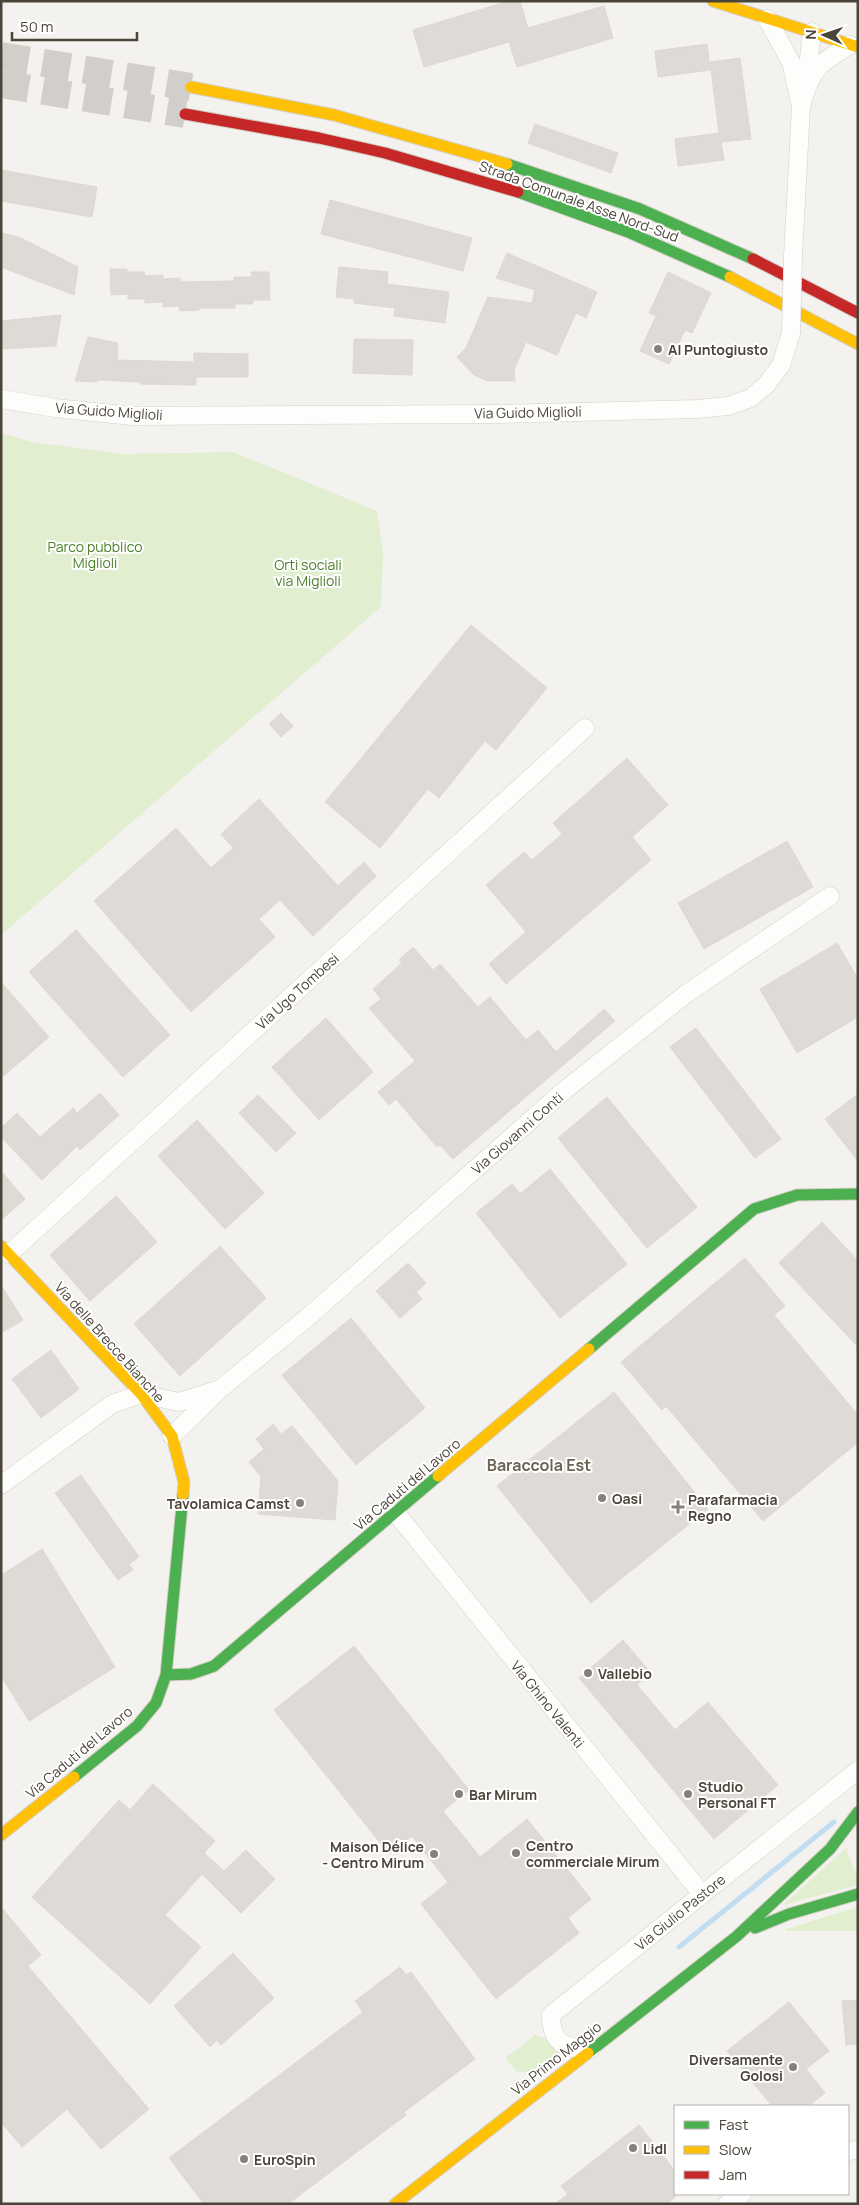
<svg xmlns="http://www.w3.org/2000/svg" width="859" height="2205" viewBox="0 0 859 2205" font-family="Manrope,sans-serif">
  <rect width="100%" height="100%" fill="#f4f2ee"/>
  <path fill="#e1eecf" d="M1 433 31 442 124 454 233 452 377 511 383 553 381 607 1 935Z
    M846 1848C849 1861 858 1872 858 1885L783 1905Z
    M858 1907V1931H786V1929Z
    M535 2035 544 2038 563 2052V2055L542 2071 517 2072 505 2058Z"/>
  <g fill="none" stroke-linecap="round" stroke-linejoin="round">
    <path stroke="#c0ddf1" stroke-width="5" d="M679 1947 834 1822"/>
  </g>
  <path fill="#dedbd6" stroke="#dcd9d4" d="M509 1H520L528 28 604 6 613 38 517 67 509 42 424 67 413 30Z
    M707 44 710 70 658 77 655 51Z
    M740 58 751 139 721 142 724 160 678 166 675 139 719 133 710 62Z
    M535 124 618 153 611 173 528 143Z
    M1 170 97 187 92 217 1 201Z
    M330 200 472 238 463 271 321 234Z
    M1 233 19 237 78 267 74 295 1 267Z
    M507 253 597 292 586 318 576 313 557 355 526 342 514 370 515 381H488L474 375 457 357 466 348 488 297 532 303 535 290 496 278Z
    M339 267 388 272 387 284 449 292 445 323 394 316 395 308 354 303V299L336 297Z
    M110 269H127V272H144L145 276 163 275V279L180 278V282L234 281V277H252L251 272H269L270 300H253V304H235V308H199V310L180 311 179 306 163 307V302L145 303V299H128V294L111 295Z
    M668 272 711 293 692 333 685 330 669 364 640 351 656 316 649 313Z
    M61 315 56 346 1 349V321Z
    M88 337 118 343 117 360 194 362V353L248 354V377H196V385L140 384V382L97 380V382L75 381Z
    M354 339 413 340 412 375 353 373Z
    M471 625 547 688 496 750 485 741 439 798 428 789 380 848 325 802Z
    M281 713 293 726 281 737 269 724Z
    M627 758 668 805 632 837 651 860 506 984 489 964 526 932 486 885 524 852 532 860 562 834 553 823Z
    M259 799 338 886 364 862 376 876 313 936 280 900 259 919 275 937 191 1012 94 901 176 828 211 868 233 848 221 834Z
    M787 841 813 887 704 949 678 903Z
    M76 930 170 1035 123 1077 29 972Z
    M837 943 858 979V1017L797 1053 760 989Z
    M413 947 433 970 440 964 478 1007 490 997 526 1040 538 1030 556 1052 604 1009 615 1021 453 1159 440 1145 437 1147 396 1099 389 1105 378 1092 415 1061 369 1008 381 999 373 989 402 963 399 960Z
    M1 982 49 1037 1 1078Z
    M326 1018 373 1072 319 1120 272 1067Z
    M696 1028 781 1139 755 1158 670 1047Z
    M100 1093 119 1115 80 1150 77 1146 42 1180 1 1137V1128L17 1113 40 1137 73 1108 77 1113Z
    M858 1094V1161L825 1119Z
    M258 1095 296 1133 276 1152 239 1113Z
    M607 1097 697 1207 647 1248 558 1138Z
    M197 1120 264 1193 225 1229 158 1156Z
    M550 1169 627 1264 560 1318 476 1213 512 1184 520 1194Z
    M1 1171 25 1199 1 1220Z
    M116 1196 157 1242 90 1301 50 1255Z
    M822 1222 858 1261V1347L779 1263Z
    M220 1246 266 1298 180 1376 134 1324Z
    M745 1258 785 1306 774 1315 858 1415V1442L763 1521 666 1406 662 1410 621 1362Z
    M408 1263 426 1283 416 1292 422 1299 400 1318 376 1291Z
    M1 1285 23 1320 1 1333Z
    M351 1318 425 1408 356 1465 282 1375Z
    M51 1350 79 1389 41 1418 12 1379Z
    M614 1392 708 1509 591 1603 497 1486Z
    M273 1424 281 1434 292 1426 338 1481 335 1520 258 1514 261 1477 249 1462 264 1449 256 1439Z
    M81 1475 139 1557 129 1564 133 1570 118 1580 55 1493Z
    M42 1549 115 1667 29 1721 1 1676V1575Z
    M623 1640 651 1673 637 1685 675 1730 708 1702 778 1785 714 1839 579 1678Z
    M354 1646 469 1790 443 1811 480 1857 527 1819 591 1899 568 1918 579 1933 496 1999 421 1904 448 1882 412 1836 389 1854 274 1710Z
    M153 1784 215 1841 204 1853 224 1871 246 1850 275 1879 241 1913 202 1874 165 1915 201 1947 150 2004 32 1897 119 1800 130 1810Z
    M1 1907 41 1955 28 1966 149 2109 101 2149 67 2109 22 2147 1 2122Z
    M233 1953 274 1998 221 2045 217 2040 210 2047 174 2006Z
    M400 1967 406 1975 411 1972 475 2059 404 2112 406 2115 288 2204H204L169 2158 363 2012 355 2001Z
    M858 2000V2044L846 2045 842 2001Z
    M789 2002 829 2051 806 2069 825 2093 808 2106H772L727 2051Z
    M639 2125 675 2171V2197L667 2204H555L568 2194 561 2186Z"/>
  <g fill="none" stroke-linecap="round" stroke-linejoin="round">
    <path stroke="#d2cfca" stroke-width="28" stroke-dasharray="28 14" stroke-linecap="butt" d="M1 56 191 87
      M1 84 185 114"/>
    <defs>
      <path id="street" d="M767 19 791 62 800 102
        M806 84 812 32
        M793 256 801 107C810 70 819 63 850 45
        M1 399 55 408 132 416 496 414 697 409 728 406 751 398 767 384 781 365 791 333
        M9 1254 585 728
        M172 1436 218 1391
        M1 1485 112 1404 141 1394 179 1402 220 1389 308 1317 566 1089 686 994 830 896
        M396 1513 702 1894
        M591 2049C564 2049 551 2043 551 2015L858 1770
        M848 2151 858 2150
        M727 2204 742 2194"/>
      <path id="fast" d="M507 164 640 209 753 259
        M518 192 628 232 730 277
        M589 1349 754 1209 797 1195 858 1194
        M166 1675 191 1674 214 1666 438 1476
        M74 1777 137 1726 156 1703 166 1675 183 1495
        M755 1928 789 1914 858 1894
        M588 2053 737 1936 830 1849 858 1812"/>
      <path id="slow" d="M713 1 858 47
        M191 87 334 115 507 164
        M730 277 858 344
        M1 1246 141 1394 172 1436 184 1482 183 1495
        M438 1476 589 1349
        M1 1835 74 1777
        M395 2204 588 2053"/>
      <path id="jam" d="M185 114 319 138 385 153 518 192
        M753 259 858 313"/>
    </defs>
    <use href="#street" stroke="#d2d0cb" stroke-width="19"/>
    <use href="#fast" stroke="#d3cfc5" stroke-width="13"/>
    <use href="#slow" stroke="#d3cfc5" stroke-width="13"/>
    <use href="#jam" stroke="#d3cfc5" stroke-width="13"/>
    <use href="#street" stroke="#fdfdfc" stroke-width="18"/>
    <use href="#fast" stroke="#4caf50" stroke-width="11"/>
    <use href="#slow" stroke="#ffc107" stroke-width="11"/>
    <use href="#jam" stroke="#c62828" stroke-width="11"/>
    <defs>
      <path id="street-bridge" d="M791 333 793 256"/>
    </defs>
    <use href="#street-bridge" stroke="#d2d0cb" stroke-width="19" stroke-linecap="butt"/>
    <use href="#street-bridge" stroke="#fdfdfc" stroke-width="18"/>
  </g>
  <g fill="#868178" stroke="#fff" stroke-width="2">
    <circle cx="658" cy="349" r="5"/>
    <circle cx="602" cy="1498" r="5"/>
    <circle cx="300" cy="1503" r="5"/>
    <path d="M675.5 1499.5h5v5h5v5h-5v5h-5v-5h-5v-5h5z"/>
    <circle cx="588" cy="1673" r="5"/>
    <circle cx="459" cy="1794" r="5"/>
    <circle cx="688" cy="1794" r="5"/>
    <circle cx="516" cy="1853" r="5"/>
    <circle cx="434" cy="1854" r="5"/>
    <circle cx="793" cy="2067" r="5"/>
    <circle cx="633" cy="2148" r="5"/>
    <circle cx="244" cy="2159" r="5"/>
  </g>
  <g text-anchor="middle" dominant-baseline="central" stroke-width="4" stroke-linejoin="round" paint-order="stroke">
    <g font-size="14" fill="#4b4439" stroke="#fff">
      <text transform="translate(579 201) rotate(20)">Strada Comunale Asse Nord-Sud</text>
      <text transform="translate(109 411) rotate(4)">Via Guido Miglioli</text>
      <text transform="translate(528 412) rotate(-1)">Via Guido Miglioli</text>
      <text transform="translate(297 991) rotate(-42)">Via Ugo Tombesi</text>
      <text transform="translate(517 1133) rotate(-41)">Via Giovanni Conti</text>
      <text transform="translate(110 1342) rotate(48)">Via delle Brecce Bianche</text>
      <text transform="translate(407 1484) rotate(-40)">Via Caduti del Lavoro</text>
      <text transform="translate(548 1704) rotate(51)">Via Ghino Valenti</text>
      <text transform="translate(79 1752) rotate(-40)">Via Caduti del Lavoro</text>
      <text transform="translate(680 1912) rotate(-39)">Via Giulio Pastore</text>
      <text transform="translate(556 2058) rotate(-38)">Via Primo Maggio</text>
    </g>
    <g font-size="14" font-weight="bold" fill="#4b4439" stroke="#fff" text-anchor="start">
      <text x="668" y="349">Al Puntogiusto</text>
      <text x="612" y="1498">Oasi</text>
      <text x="688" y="1499">Parafarmacia<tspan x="688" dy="16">Regno</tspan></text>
      <text x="290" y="1503" text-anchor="end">Tavolamica Camst</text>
      <text x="598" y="1673">Vallebio</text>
      <text x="698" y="1786">Studio<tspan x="698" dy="16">Personal FT</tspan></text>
      <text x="469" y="1794">Bar Mirum</text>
      <text x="526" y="1845">Centro<tspan x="526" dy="16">commerciale Mirum</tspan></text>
      <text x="424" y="1846" text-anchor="end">Maison Délice<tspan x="424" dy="16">- Centro Mirum</tspan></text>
      <text x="783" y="2059" text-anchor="end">Diversamente<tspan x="783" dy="16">Golosi</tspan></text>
      <text x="643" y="2148">Lidl</text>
      <text x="254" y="2159">EuroSpin</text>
    </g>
    <g font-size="14" fill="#4a7f2a" stroke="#fff">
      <text x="95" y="546">Parco pubblico<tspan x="95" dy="16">Miglioli</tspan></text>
      <text x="308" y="564">Orti sociali<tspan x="308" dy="16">via Miglioli</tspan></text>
    </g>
    <g font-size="16" font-weight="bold" fill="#6e6250" stroke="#fff">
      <text x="539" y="1465">Baraccola Est</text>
    </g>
  </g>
  <rect width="859" height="2205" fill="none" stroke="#4b4439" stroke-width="5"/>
  <rect x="674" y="2105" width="175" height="90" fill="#ffffff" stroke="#b7b4b0"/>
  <rect x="684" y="2121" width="25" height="8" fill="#4caf50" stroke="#b7b4b0"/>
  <text x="719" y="2130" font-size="15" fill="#4b4439">Fast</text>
  <rect x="684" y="2146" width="25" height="8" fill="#ffc107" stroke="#b7b4b0"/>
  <text x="719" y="2155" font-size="15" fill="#4b4439">Slow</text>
  <rect x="684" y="2171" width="25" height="8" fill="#c62828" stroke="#b7b4b0"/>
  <text x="719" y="2180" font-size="15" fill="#4b4439">Jam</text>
  <g transform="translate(824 35) rotate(272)" stroke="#ffffff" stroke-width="4" paint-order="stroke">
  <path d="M0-4L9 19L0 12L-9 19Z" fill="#4b4439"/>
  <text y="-8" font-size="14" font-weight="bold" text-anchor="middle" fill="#4b4439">N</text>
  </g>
  <path d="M12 32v8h125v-8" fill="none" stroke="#4b4439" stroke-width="2.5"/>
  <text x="20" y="32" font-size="15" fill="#4b4439" stroke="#ffffff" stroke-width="4" paint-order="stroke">50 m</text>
</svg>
